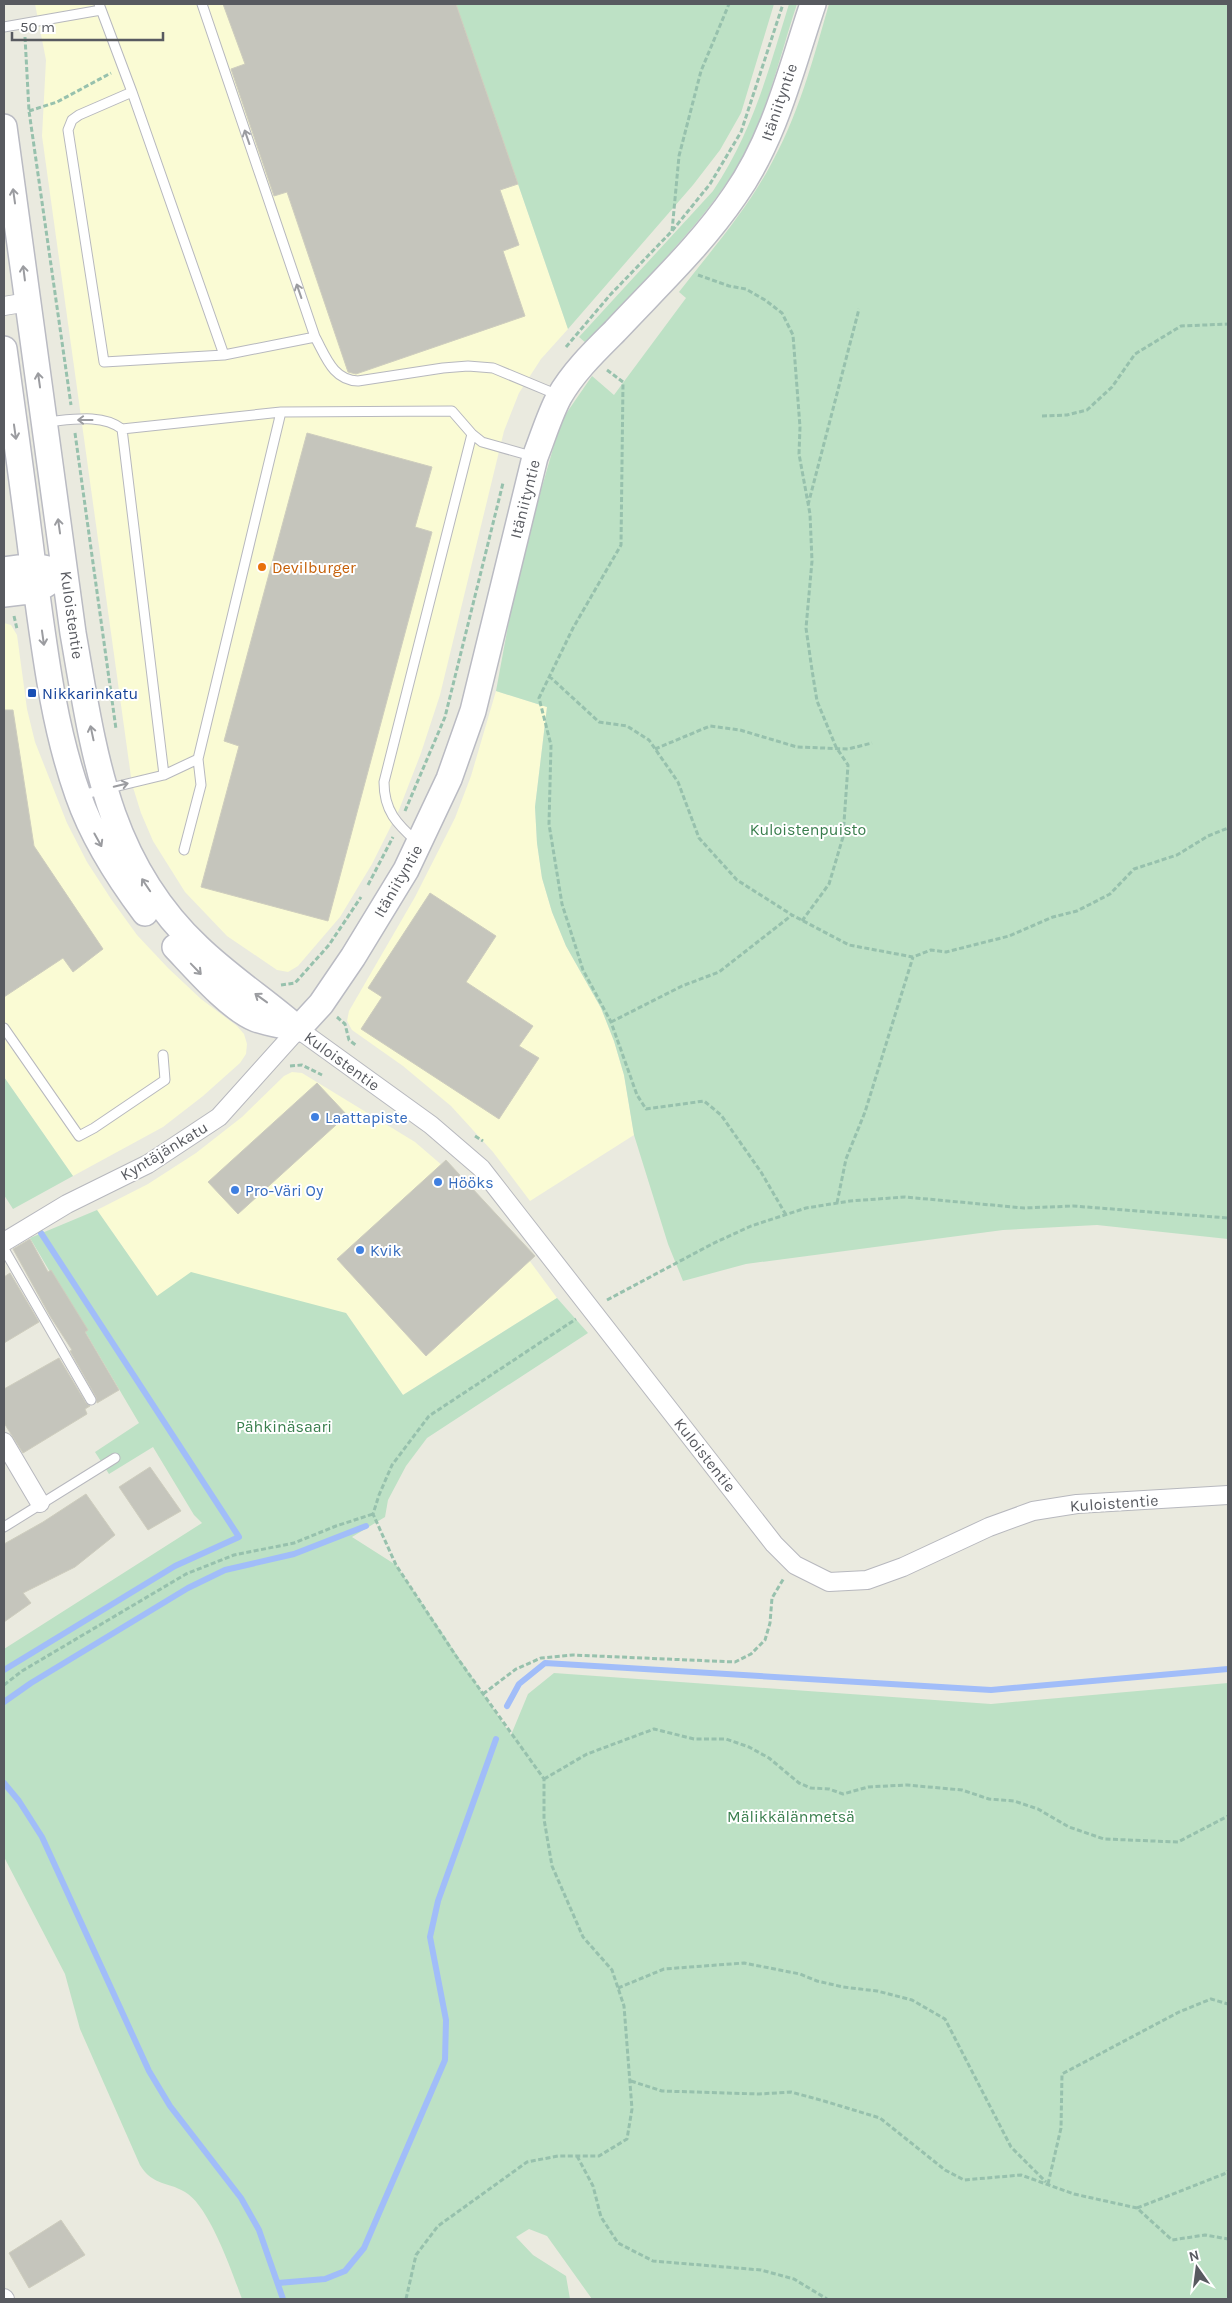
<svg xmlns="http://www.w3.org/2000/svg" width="1232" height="2303" viewBox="0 0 1232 2303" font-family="Karla,sans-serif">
  <rect width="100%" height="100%" fill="#eaeadf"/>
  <path fill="#fafbd4" d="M35 4H456L568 329 541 359 519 393 504 431 440 695 421 753 399 810 372 864 340 917 298 966 288 972 277 970 227 936 185 892 153 841 141 813 132 784 42 136 46 60Z
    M4 623 11 625 17 635 27 709 35 742 67 823 87 862 111 899 137 935 168 968 201 999 237 1026 244 1034 247 1044 246 1054 240 1063 203 1096 163 1127 73 1176 4 1077Z
    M496 691 547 707 535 807 537 843 542 878 552 912 566 946 601 1008 614 1041 624 1075 634 1135 530 1201 493 1152 451 1106 403 1066 352 1030 347 1021 349 1011 415 897 455 818 471 776Z
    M292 1072 302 1073 415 1142 465 1185 509 1233 557 1298 403 1395 346 1313 157 1296 97 1210 148 1184 196 1153 242 1117 284 1076Z"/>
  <path fill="#bde1c5" d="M456 4H774L741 113 720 150 693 185 568 329Z
    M789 4H797C782 49 771 97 751 141 717 213 640 283 586 343L579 337 713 191C753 131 768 72 789 4Z
    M829 4H1228V1239L1097 1225 1003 1230 746 1264 683 1281 668 1244 634 1135 624 1075 614 1041 601 1008 566 946 552 912 542 878 537 843 535 807 547 707 496 691 510 615 533 518 561 421 592 376 614 395 686 298 679 292C710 252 745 212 769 168 798 117 813 60 829 4Z
    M4 1077 73 1176 13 1209 4 1195Z
    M97 1210 157 1296 191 1272 346 1313 403 1395 557 1298 588 1333 427 1438 406 1466 388 1500 385 1517 352 1537 396 1565 511 1735 528 1694 554 1673 991 1704 1228 1683V2299H592L547 2236 529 2229 516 2237 533 2255 566 2276 570 2299H242C232 2272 211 2211 188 2194 170 2181 153 2187 140 2165L80 2029 65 1974 4 1857V1649L202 1523 194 1515 153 1447 109 1474 95 1452 139 1423 30 1238Z"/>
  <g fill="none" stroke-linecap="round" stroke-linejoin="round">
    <path stroke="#a1bdf9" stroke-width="6" d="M4 1670 175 1566 239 1537 41 1233
      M4 1702 31 1683 188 1588 225 1570 294 1554 366 1526
      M507 1706 519 1684 545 1663 991 1690 1228 1669
      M4 1783 19 1801 42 1837 149 2071 170 2106 241 2198 259 2230 283 2299
      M278 2283 325 2279 345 2271 364 2248 445 2060 446 2020 430 1937 438 1901 496 1739"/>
  </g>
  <path fill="#c5c5bc" stroke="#cecdbe" d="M223 4H456L518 184 500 190 519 245 503 251 525 316 356 374 348 372 287 192 274 196 231 69 245 64Z
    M307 433 432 467 415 527 432 532 328 921 201 887 239 746 224 741Z
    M4 710H13L34 846 103 949 73 972 63 958 4 997Z
    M430 893 496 936 466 982 533 1026 519 1046 539 1058 499 1119 361 1029 382 997 368 988Z
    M317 1083 347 1115 238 1214 208 1182Z
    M446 1160 535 1256 426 1356 337 1259Z
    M30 1239 48 1272 51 1270 88 1330 85 1332 119 1390 97 1403 96 1397 70 1351 72 1350 50 1316 13 1249Z
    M10 1273 39 1322 4 1343V1277Z
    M59 1358 86 1403 90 1406 85 1409 87 1414 23 1453 4 1423V1389Z
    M150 1467 181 1511 148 1530 119 1487Z
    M86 1494 115 1535 75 1567 23 1593 31 1603 4 1622V1544L43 1522Z
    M61 2220 85 2255 29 2288 9 2253Z"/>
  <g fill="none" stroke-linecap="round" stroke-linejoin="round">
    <defs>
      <path id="lane" d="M99 4 132 92 79 115 72 120 68 130 104 362 224 355
        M202 4 315 337C326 357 333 380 358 381L443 368 468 366 493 368 558 395
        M4 27 101 10
        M132 92 224 355 315 337
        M45 422C70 420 102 413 122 429L164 775
        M122 429 281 412 452 411 472 434 482 442 535 457
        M81 795 164 775 198 759
        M417 842C397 824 384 811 384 782L472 434
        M184 850 201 785 198 759 281 412
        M4 1028 79 1136 94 1128 165 1080 163 1055
        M4 1249 91 1400
        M4 1527 115 1458"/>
      <path id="street" d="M4 306 28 302
        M4 1242 67 1204 148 1164 219 1117 298 1029 431 1125 481 1168 774 1544 795 1565 829 1582 867 1580 903 1567 989 1527 1033 1511 1077 1504 1228 1495
        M4 1442 40 1503
        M4 2298 5 2299"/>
      <path id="secondary" d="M4 127 73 633C94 752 106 860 198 947 229 977 266 1001 298 1029
        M4 349C14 421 24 493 33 566 44 643 52 722 78 795 93 838 118 877 145 913
        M4 570 34 566 48 569
        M4 594 37 590 51 581
        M175 947C194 967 230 1009 256 1019 267 1023 281 1025 293 1028
        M298 1029 321 1004 353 957 406 870 449 779 473 711 535 457C543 437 549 416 559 397 573 372 595 351 615 331 656 287 701 245 735 195 775 138 791 69 813 4"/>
    </defs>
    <use href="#lane" stroke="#b7b8be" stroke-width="11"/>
    <use href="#street" stroke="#b7b8be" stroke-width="20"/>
    <use href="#secondary" stroke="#babbc3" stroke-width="28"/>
    <path stroke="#97c1ad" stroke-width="3" stroke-dasharray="5 2.5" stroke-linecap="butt" d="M25 37 29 111 71 405
      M29 111 57 102 111 73
      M672 231 679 156 701 71 729 4
      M698 275 729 286 746 289 765 300 782 313 793 335 800 427 799 454 810 514 812 561 806 628 812 670 817 701 836 747 848 765 843 837 829 884 802 921
      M566 347 610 295 672 231 710 184 741 132 783 4
      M607 370 623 382 621 545 573 628 539 698 551 745 549 824 562 904 583 970 611 1022 637 1095 646 1109 704 1101 721 1115 761 1172 786 1215
      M1042 416 1067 415 1087 410 1112 387 1135 354 1181 326 1228 324
      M75 433 116 729
      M808 505 859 309
      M14 616 17 629
      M549 676 599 722 627 726 649 740 678 782 699 838 737 880 792 915 849 945 913 957 931 950 946 952 1009 936 1053 917 1077 911 1110 894 1134 869 1177 855 1208 836 1228 828
      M655 749 710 726 740 730 797 747 848 749 872 743
      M405 811 445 717 503 483
      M368 885 393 837
      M281 985 295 983 329 945 361 897
      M337 1017 345 1024 349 1040 357 1046
      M611 1022 682 986 719 972 792 915
      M290 1066 302 1065 322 1075
      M475 1136 483 1141
      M837 1203 846 1159 865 1112 913 957
      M607 1300 712 1244 751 1226 806 1208 850 1201 905 1197 1024 1208 1073 1206 1228 1218
      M4 1685 22 1671 186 1574 234 1555 294 1543 336 1526 373 1514
      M483 1694 516 1669 541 1658 573 1655 735 1662 751 1654 765 1640 770 1623 772 1598 784 1578
      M544 1779 587 1754 654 1729 694 1739H726L749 1747 769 1758 799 1783 811 1788 829 1789 843 1794 868 1787 907 1785 962 1790 989 1799 1014 1801 1038 1809 1069 1827 1104 1839 1178 1842 1228 1816
      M618 1988 664 1969 744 1963 800 1974 817 1981 843 1987 877 1991 912 2000 945 2019 1011 2147 1046 2182
      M631 2081 662 2091 759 2094 791 2092 824 2101 880 2118 945 2170 964 2180 1021 2175 1074 2194 1137 2208 1172 2240 1205 2235 1228 2239
      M577 2156 593 2186 601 2217 618 2243 653 2261 761 2270 794 2279 827 2299
      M1048 2184 1061 2128 1062 2074 1179 2012 1211 1999 1228 2004
      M1137 2208 1224 2174 1228 2171
      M406 2299 416 2255 438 2226 527 2162 558 2156H599L627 2139 632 2109 624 2006 612 1970 583 1937 552 1866 544 1819V1779L456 1656 396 1565 373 1514 379 1495 392 1465 429 1416 576 1319"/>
    <use href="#lane" stroke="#fff" stroke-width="9"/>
    <use href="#street" stroke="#fff" stroke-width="18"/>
    <use href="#secondary" stroke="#fff" stroke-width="25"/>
  </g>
  <defs><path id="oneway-shaft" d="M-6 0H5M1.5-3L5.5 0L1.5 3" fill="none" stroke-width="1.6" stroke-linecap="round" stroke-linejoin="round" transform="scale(1.25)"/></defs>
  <g stroke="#9b9ca0">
    <use href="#oneway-shaft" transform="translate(247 137) rotate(-109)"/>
    <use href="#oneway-shaft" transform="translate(14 196) rotate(-98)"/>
    <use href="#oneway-shaft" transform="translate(24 273) rotate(-97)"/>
    <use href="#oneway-shaft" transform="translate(299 291) rotate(-109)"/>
    <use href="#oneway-shaft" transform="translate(39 380) rotate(-98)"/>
    <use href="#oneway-shaft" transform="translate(85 420) rotate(-180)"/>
    <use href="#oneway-shaft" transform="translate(15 432) rotate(82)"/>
    <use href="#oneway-shaft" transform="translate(59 526) rotate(-98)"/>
    <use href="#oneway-shaft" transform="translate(43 638) rotate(82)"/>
    <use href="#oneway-shaft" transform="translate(92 733) rotate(-102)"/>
    <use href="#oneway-shaft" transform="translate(121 785) rotate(-14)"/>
    <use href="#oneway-shaft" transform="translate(98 840) rotate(61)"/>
    <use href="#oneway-shaft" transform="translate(146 885) rotate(-124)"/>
    <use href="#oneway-shaft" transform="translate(196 969) rotate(46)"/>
    <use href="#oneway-shaft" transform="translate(261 998) rotate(-144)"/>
  </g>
  <circle fill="#e8710a" stroke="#fff" stroke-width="2" cx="262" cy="567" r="5"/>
  <rect fill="#1a4fb4" stroke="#fff" stroke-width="2" x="27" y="688" width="10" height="10" rx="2.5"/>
  <g fill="#3f7fe0" stroke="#fff" stroke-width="2">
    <circle cx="315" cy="1117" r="5"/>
    <circle cx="438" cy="1182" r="5"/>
    <circle cx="235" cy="1190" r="5"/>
    <circle cx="360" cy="1250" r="5"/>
  </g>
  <g text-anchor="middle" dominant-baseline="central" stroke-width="4" stroke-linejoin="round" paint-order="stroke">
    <g font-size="16" fill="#585a60" stroke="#fff">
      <text transform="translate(779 102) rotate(-71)">Itäniityntie</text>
      <text transform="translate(525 499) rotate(-76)">Itäniityntie</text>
      <text transform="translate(72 615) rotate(82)">Kuloistentie</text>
      <text transform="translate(398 881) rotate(-60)">Itäniityntie</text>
      <text transform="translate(342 1061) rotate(36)">Kuloistentie</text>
      <text transform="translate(164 1151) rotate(-31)">Kyntäjänkatu</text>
      <text transform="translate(705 1455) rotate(52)">Kuloistentie</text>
      <text transform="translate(1114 1503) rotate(-4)">Kuloistentie</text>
    </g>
    <g font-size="16" fill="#c56008" stroke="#fff" text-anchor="start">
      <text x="272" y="567">Devilburger</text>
    </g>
    <g font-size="16" fill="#164399" stroke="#fff" text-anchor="start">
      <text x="42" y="693">Nikkarinkatu</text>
    </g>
    <g font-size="16" fill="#397e4d" stroke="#fff">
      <text x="808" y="829">Kuloistenpuisto</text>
      <text x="284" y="1426">Pähkinäsaari</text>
      <text x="791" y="1816">Mälikkälänmetsä</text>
    </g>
    <g font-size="16" fill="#366cbe" stroke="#fff" text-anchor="start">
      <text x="325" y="1117">Laattapiste</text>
      <text x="448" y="1182">Hööks</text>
      <text x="245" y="1190">Pro-Väri Oy</text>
      <text x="370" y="1250">Kvik</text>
    </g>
  </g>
  <rect width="1232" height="2303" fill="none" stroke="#585a60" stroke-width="10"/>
  <g transform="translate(1197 2268) rotate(346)" stroke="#ffffff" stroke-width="4" paint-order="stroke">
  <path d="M0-4L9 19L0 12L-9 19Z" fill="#585a60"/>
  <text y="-8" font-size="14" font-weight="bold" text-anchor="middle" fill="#585a60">N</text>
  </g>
  <path d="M12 32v8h151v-8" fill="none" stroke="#585a60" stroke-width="2.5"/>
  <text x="20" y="32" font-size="15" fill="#585a60" stroke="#ffffff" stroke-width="4" paint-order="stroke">50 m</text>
</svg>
